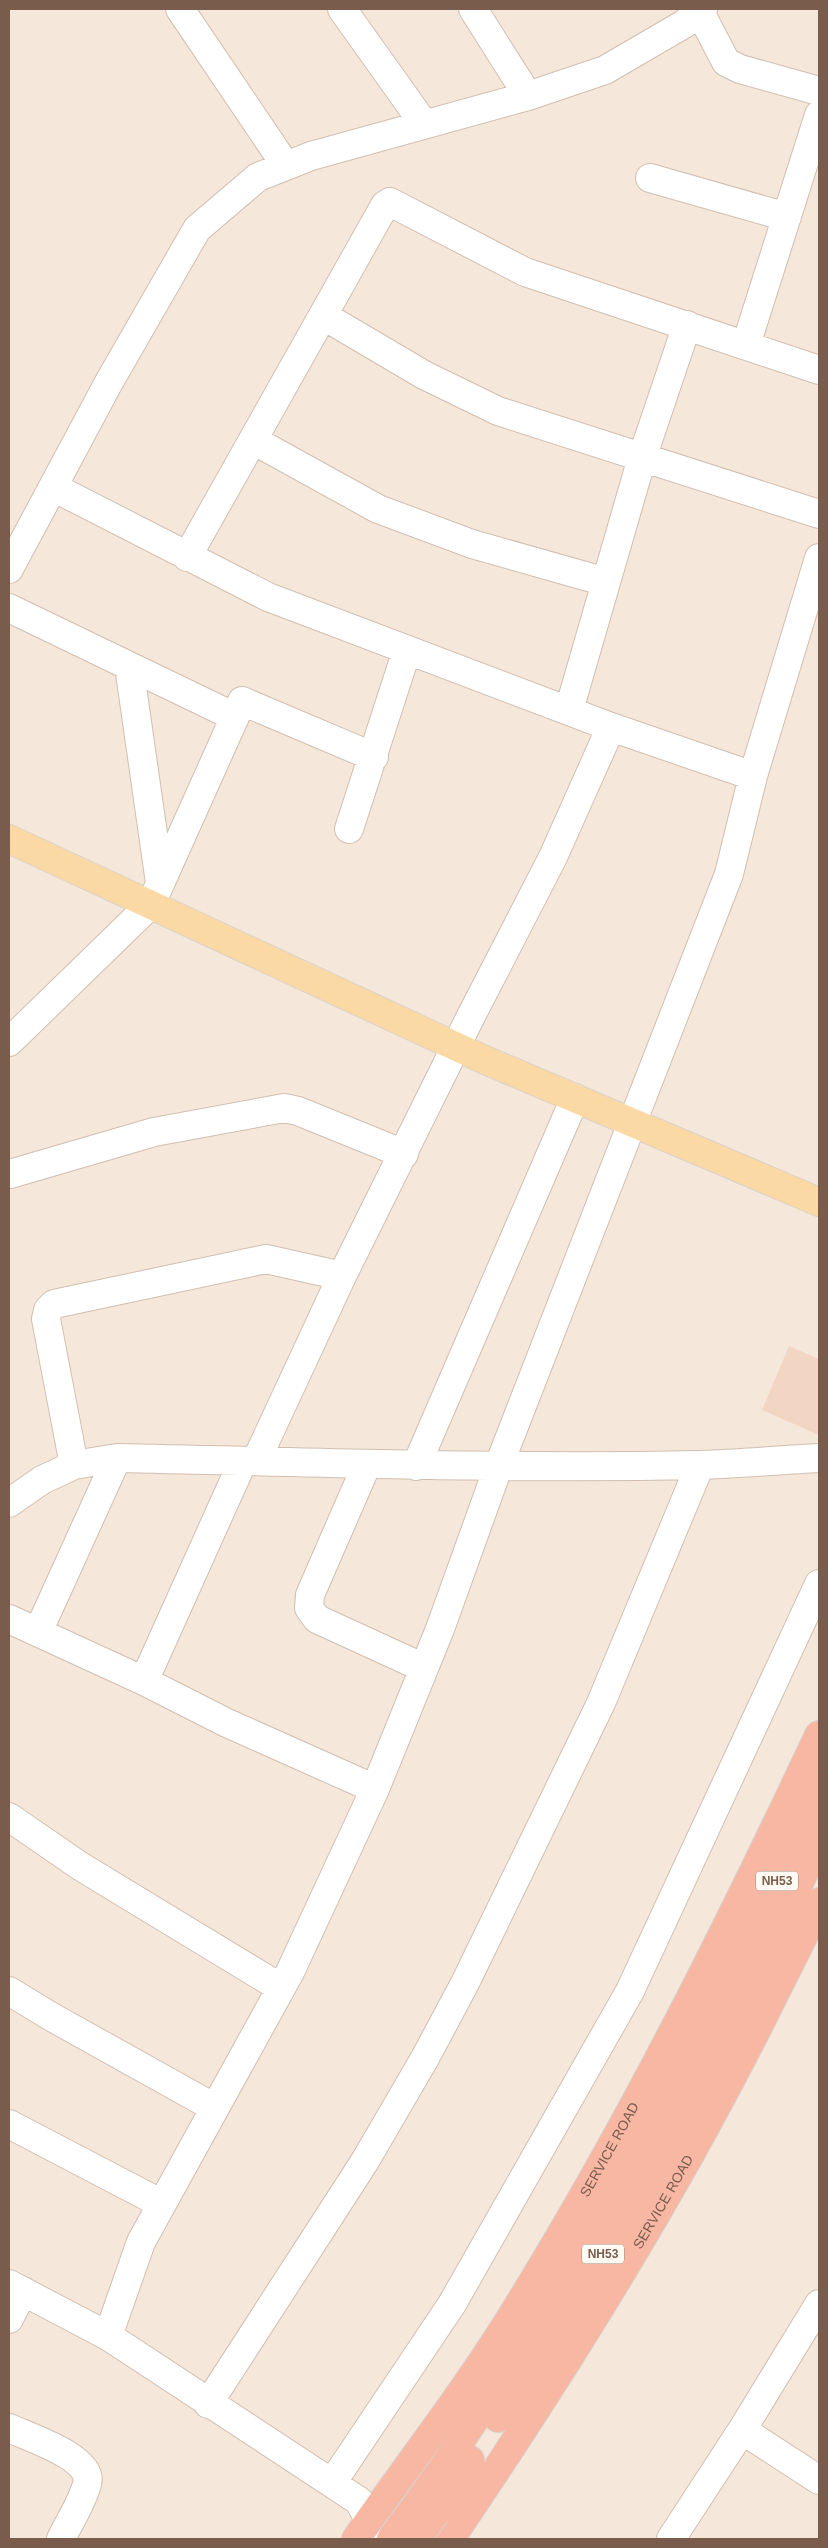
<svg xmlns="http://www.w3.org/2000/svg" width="828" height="2548" viewBox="0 0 828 2548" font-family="Arial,sans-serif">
  <rect width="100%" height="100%" fill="#fdf6ec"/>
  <path fill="#f5e8da" d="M9 9H819V2539H9Z"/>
  <path fill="#f3d5c3" d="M789 1346 819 1359V1435L762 1410Z"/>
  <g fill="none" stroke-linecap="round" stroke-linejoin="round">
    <defs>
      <path id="minor" d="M180 9 286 166
        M342 9 424 124
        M473 9 528 96
        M694 9 700 12 726 62 740 69 819 91
        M650 178 787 217
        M324 316 424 375 498 411 819 514
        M746 345 819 115
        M253 440 378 509 472 544 606 582
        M53 487 268 597 611 727 753 776
        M187 557 385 205 390 202 525 272 819 370
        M9 569 109 382 197 229 258 177 311 156 528 96 605 70 684 24 703 9
        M9 608 235 717
        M129 666 160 883
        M569 710 642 458 687 325
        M349 829 407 650
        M9 1042 151 904 242 701 374 757
        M10 1174 154 1132 284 1108 298 1111 404 1154
        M256 1461 342 1276 469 1020 553 857 611 727
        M367 1464 310 1595 309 1608 317 1619 424 1668
        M74 1465 46 1319 48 1310 54 1304 266 1259 342 1276
        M416 1466 575 1098
        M9 1503 42 1480 74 1465 117 1458C311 1462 505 1469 699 1465 739 1464 779 1460 819 1458
        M9 1619 144 1681 227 1723 375 1789
        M38 1632 117 1458
        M144 1681 243 1461
        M9 1817 80 1866 281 1988
        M9 1991 50 2016 215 2108
        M9 2124 162 2204
        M9 2284 108 2336 359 2501 369 2520 397 2539
        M9 2319 23 2291
        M108 2336 141 2242 290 1972 375 1789 440 1629 499 1465 729 874 753 776 819 558
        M208 2404 365 2161 425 2058 465 1983 601 1703 700 1465
        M9 2428C28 2437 95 2458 87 2484 82 2503 69 2522 61 2539
        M742 2430 819 2480
        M332 2483 452 2304 630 1991 819 1584
        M671 2539 742 2430 819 2304"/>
      <path id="major" d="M9 839 485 1060 819 1202"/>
      <g id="highway">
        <path d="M498 2418C526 2375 556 2332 583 2288 671 2144 750 1994 819 1840"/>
        <path d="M420 2500C473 2426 519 2349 566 2271 660 2115 749 1955 819 1786"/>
        <path d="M436 2513 470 2460"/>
        <path id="s1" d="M356 2539C411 2460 471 2384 521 2301 633 2119 728 1928 819 1735"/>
        <path id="s2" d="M450 2539C566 2368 676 2192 768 2007 785 1972 804 1938 819 1902"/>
      </g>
    </defs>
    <use href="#minor" stroke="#d1beb0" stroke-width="30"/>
    <use href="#major" stroke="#dad1cd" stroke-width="30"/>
    <use href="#highway" stroke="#dad1cd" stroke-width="30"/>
    <use href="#minor" stroke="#fff" stroke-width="28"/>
    <use href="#major" stroke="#fbd9a5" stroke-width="28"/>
    <use href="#highway" stroke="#f7b7a3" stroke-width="28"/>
    <defs>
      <path id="highway-bridge" d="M391 2539 420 2500
        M417 2539 436 2513"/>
    </defs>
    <use href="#highway-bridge" stroke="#dad1cd" stroke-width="30" stroke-linecap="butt"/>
    <use href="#highway-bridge" stroke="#f7b7a3" stroke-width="28"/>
  </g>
  <g text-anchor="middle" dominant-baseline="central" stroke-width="4" stroke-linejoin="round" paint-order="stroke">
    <g fill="#fffaf3" stroke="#a28b7f" stroke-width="1">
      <rect x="756" y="1871.5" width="42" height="19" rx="4"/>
      <rect x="582" y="2244.5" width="42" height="19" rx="4"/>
    </g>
    <g font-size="12" font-weight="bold" fill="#7a5c4d">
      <text x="777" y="1881">NH53</text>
      <text x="603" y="2254">NH53</text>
    </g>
    <g font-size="14" fill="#7a5c4d" stroke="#fffaf3">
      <text stroke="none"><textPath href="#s1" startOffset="465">SERVICE ROAD</textPath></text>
      <text stroke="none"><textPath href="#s2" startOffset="399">SERVICE ROAD</textPath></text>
    </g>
  </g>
  <rect width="828" height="2548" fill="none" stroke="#7a5c4d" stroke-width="20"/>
</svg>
